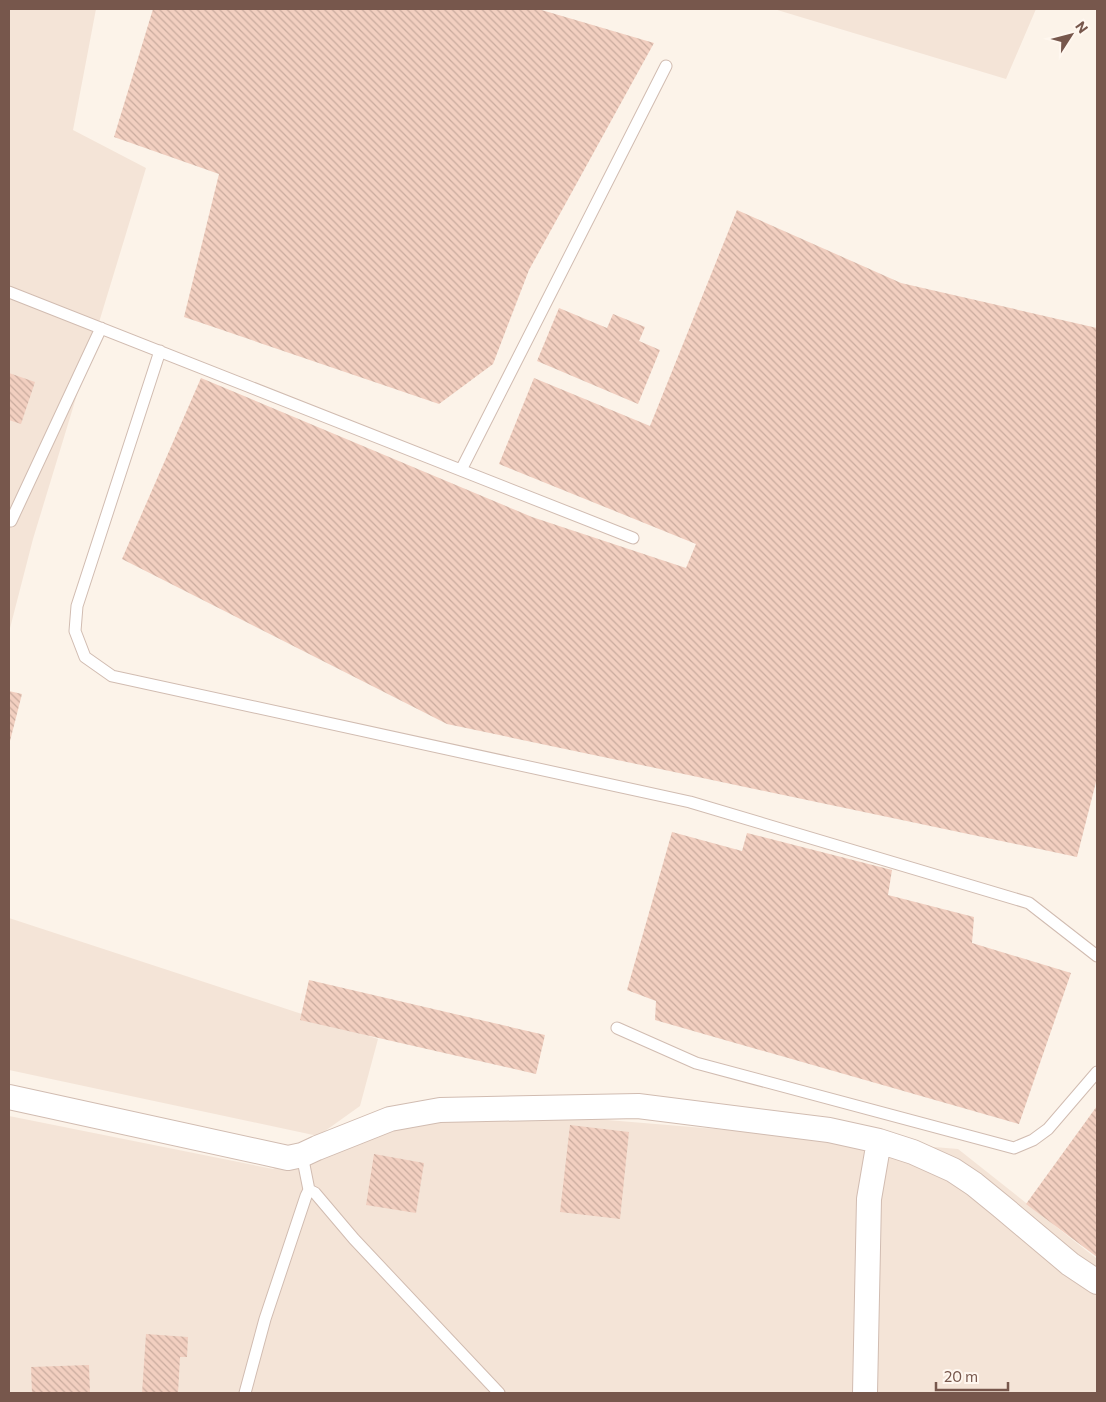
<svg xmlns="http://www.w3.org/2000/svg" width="1106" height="1402" viewBox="0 0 1106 1402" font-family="Commissioner,sans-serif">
  <defs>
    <pattern id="building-back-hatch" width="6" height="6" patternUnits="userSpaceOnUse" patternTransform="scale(1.25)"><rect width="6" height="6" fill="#f2cfc0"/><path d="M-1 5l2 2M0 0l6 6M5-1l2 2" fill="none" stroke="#c9ab9e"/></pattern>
  </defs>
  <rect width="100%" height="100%" fill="#fcf3e9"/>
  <path fill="#f4e4d7" d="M9 9H96L73 130 146 168 33 539 9 632Z
    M774 9H1036L1006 79Z
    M9 918 378 1039 360 1106 318 1136 9 1070Z
    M415 1104 958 1149 1097 1259V1393H9V1116L273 1169Z"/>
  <path fill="url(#building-back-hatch)" d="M153 9H538L654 43 529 270 493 364 439 404 184 317 219 174 114 137Z
    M737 210 901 283 1097 328V778L1077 857 447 724 122 559 201 378 532 517 686 568 696 544 499 464 534 378 650 426Z
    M559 308 607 328 613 314 645 327 639 341 660 350 638 404 537 361Z
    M9 373 35 382 21 424 9 420Z
    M9 691 22 694 9 745Z
    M672 832 742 851 747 833 892 870 888 895 974 917 972 943 1071 973 1019 1124 655 1020 656 1001 627 990Z
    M309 980 545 1035 536 1074 300 1020Z
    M1097 1106V1257L1026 1204Z
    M570 1125 629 1132 620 1219 560 1212Z
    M374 1154 424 1163 416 1213 366 1205Z
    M146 1334 188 1337 187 1357H180L178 1393H142Z
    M89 1365 90 1393H32L31 1367Z"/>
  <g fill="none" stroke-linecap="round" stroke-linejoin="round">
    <defs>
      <path id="service" d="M9 292 633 538
        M160 351 77 606 75 631 85 657 112 676 690 802 1029 903 1097 956
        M461 470 666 66
        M11 521 101 328
        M617 1028 696 1063 1014 1148 1033 1140 1048 1129 1097 1072
        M309 1190 315 1193 354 1239 499 1393
        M245 1393 265 1319 306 1196 309 1190 302 1155"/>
      <path id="minor" d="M9 1097 288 1158 302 1155 317 1148 390 1119 440 1110 638 1106 829 1130 879 1141 913 1152 953 1170 974 1184 1001 1206 1070 1264 1097 1282
        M865 1393 869 1199 879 1141"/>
    </defs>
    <use href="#service" stroke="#d1bcb1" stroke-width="13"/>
    <use href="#minor" stroke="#d1bcb1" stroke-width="26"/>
    <use href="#service" stroke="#fff" stroke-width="11"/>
    <use href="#minor" stroke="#fff" stroke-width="24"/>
  </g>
  <rect width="1106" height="1402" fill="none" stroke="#77574c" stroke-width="20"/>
  <g transform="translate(1071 35) rotate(54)" stroke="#fff7ef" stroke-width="4" paint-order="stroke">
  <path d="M0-4L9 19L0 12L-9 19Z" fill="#77574c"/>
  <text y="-8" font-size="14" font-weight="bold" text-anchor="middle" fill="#77574c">N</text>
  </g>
  <path d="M936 1382v8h72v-8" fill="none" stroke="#77574c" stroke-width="2.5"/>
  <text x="944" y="1382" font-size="15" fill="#77574c" stroke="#fff7ef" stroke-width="4" paint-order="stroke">20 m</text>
</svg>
